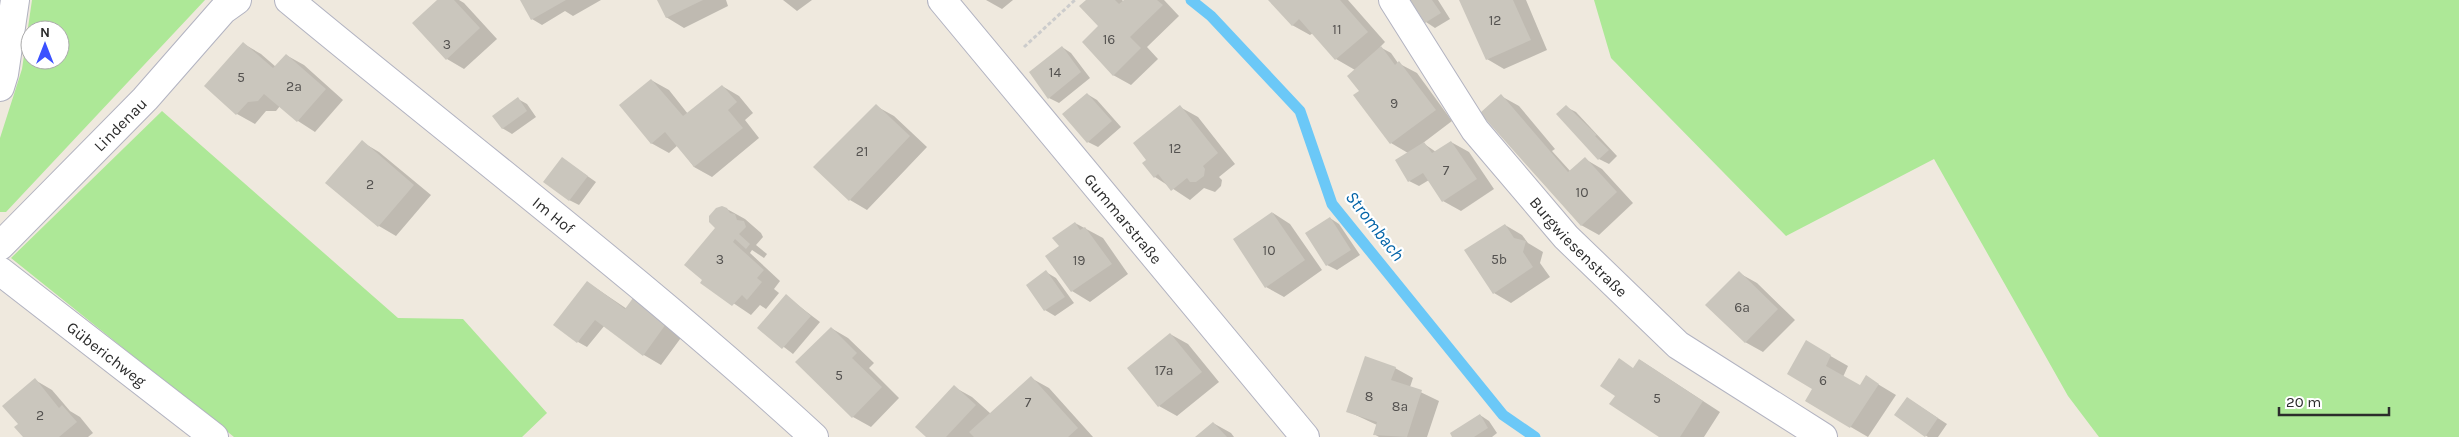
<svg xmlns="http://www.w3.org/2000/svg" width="2459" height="437" viewBox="0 0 2459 437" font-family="Karla,sans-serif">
  <rect width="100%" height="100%" fill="#efe9de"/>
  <path fill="#ade897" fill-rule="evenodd" d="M32 0H205L6 212H0V138L22 69ZM30 30H60V60H30Z
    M1594 0H2459V437H2099L2068 396 1934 159 1786 236 1611 58Z
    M162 111 398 318 463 319 547 413 522 437H234L11 258Z"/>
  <path fill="#0003" d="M439 0H459L464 3 497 39 464 69 447 59Z
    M522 0H601L573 16 565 11 542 25 532 19Z
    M658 0H726L728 6 684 28 666 17Z
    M783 0H812L797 11Z
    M986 0H1013L1002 9Z
    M1087 0H1122L1124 2 1125 0H1164L1179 16 1147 47 1158 59 1131 85 1113 75 1100 26Z
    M1270 0H1348L1385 42 1380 47 1391 53 1398 63 1417 73 1452 121 1423 143 1436 152 1451 142 1469 152 1494 189 1461 211 1443 201 1429 180 1419 186 1409 181 1408 153 1391 143 1355 95 1360 91 1355 70 1336 59 1313 33 1310 35 1292 25Z
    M1412 0H1438L1450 19 1435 28 1426 22Z
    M1461 0H1526L1547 50 1504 69 1487 59Z
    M244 44 261 54 276 67 286 55 304 65 343 100 315 132 298 121 280 106 276 111H266L255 124 237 114 206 86Z
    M1062 47 1071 53 1090 78 1059 103 1049 98Z
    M651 80 669 90 688 114 722 86 739 96 753 113 745 120 759 138 712 177 694 167 678 145 669 153 651 143Z
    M1087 94 1097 100 1121 127 1098 147 1088 142Z
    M1501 96 1519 106 1555 149 1552 151 1571 172 1585 159 1602 169 1633 203 1599 235 1581 225 1481 113Z
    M518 99 527 104 536 117 512 134 502 128Z
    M876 106 894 116 927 147 867 210 850 200Z
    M1180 107 1198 117 1235 164 1219 177 1222 180 1221 186 1215 192 1204 188 1190 200 1155 177 1148 160Z
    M1566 107 1576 112 1617 156 1609 164 1599 159Z
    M362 142 379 152 431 195 396 236 379 226Z
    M563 159 596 182 579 205 569 200Z
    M727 209 745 219 761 233 763 237 756 245 767 254 764 258 752 250 750 253 780 281 774 289 779 293 766 309 760 305 751 315 702 282 717 228Z
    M1273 213 1290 224 1322 270 1284 297 1266 287Z
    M1330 218 1339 224 1360 255 1337 270 1327 265Z
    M1075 223 1103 238 1128 274 1090 302 1072 291 1047 256 1060 246Z
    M1505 225 1522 235 1528 243 1543 252 1540 263 1550 277 1511 303 1494 293Z
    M1046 272 1056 278 1074 303 1055 316 1045 310 1028 285Z
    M1739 273 1757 283 1795 320 1763 352 1745 342Z
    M587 282 627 309 633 300 683 335 661 365 644 355 605 325 587 347 578 342Z
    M786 296 820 322 793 354 759 328Z
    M831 328 848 338 874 363 869 368 899 398 871 427 853 417Z
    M1170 334 1188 344 1219 382 1177 416 1159 406Z
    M1806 342 1848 366 1843 377 1860 387 1866 377 1896 395 1868 437 1806 401 1814 388Z
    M1640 360 1720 412 1704 437H1661L1634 369Z
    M1395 368 1413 378 1410 387 1439 401 1427 437H1379L1374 434 1377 425 1347 411Z
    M1031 378 1049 388 1093 437H928L954 387 972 397 991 414Z
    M35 380 52 390 70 411 80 417 93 433 88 437H25L20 424Z
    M1907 398 1947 424 1938 437H1928L1896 415Z
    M1480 415 1489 421 1497 433 1492 437H1454Z
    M1213 423 1231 433 1234 437H1197Z"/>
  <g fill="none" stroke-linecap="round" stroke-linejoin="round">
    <path stroke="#6bc8f7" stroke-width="11" d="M1191 0 1211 16 1300 111 1332 204 1503 415 1535 437"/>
  </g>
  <path fill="#cac6bd" d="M437 0H454L480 28 446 60 412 23Z
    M520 0H566L531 20Z
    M657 0H703L666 18Z
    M1086 0H1115L1119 4 1124 0H1157L1163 5 1130 37 1141 48 1113 76 1082 42 1098 26 1079 6Z
    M1268 0H1340L1368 32 1335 60 1299 19 1292 26Z
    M1410 0H1432L1441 13 1425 23Z
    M1459 0H1513L1531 40 1486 60Z
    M243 42 273 68 286 54 326 89 297 122 264 94 258 101 248 102 236 115 204 86Z
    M1062 46 1081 72 1048 99 1029 72Z
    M1381 46 1395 65 1399 61 1436 110 1390 144 1353 95 1359 91 1347 76Z
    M651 79 683 116 722 85 737 102 728 110 743 128 694 167 665 132 651 144 619 105Z
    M1087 93 1112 121 1087 143 1062 114Z
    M1501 94 1568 172 1585 157 1617 192 1581 226 1480 113Z
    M518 97 527 111 502 129 492 116Z
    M876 104 910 136 849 201 813 167Z
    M1180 105 1218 153 1203 166 1205 169 1204 176 1196 182H1190L1187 178 1171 191 1158 174 1154 178 1142 163 1146 160 1133 143Z
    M1566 105 1597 135 1595 136 1609 150 1598 160 1556 114Z
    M362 140 414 185 378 227 325 183Z
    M1451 141 1477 179 1442 202 1423 173 1408 182 1395 160 1424 142 1432 153Z
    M562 157 588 176 569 201 543 182Z
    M722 206 727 208 730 213 735 214 737 220 744 221 746 227 739 234 750 244 746 249 735 239 733 242 764 270 757 278 762 282 747 300 742 295 732 306 700 283 702 280 684 265 715 228 709 222V216L716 208Z
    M1272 212 1305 260 1265 288 1233 239Z
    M1330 217 1351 250 1326 266 1305 233Z
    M1075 222 1080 230 1085 227 1112 264 1071 292 1045 256 1059 246 1052 238Z
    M1505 224 1514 238 1526 241 1523 252 1533 267 1493 294 1464 250Z
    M1046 270 1065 297 1044 311 1026 285Z
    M1739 271 1778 309 1745 343 1705 305Z
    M587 281 625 309 633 298 666 324 643 356 595 320 577 343 553 325Z
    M786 294 811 316 782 349 757 328Z
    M831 327 857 353 852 358 882 387 852 418 795 362Z
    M1170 333 1202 372 1158 407 1127 368Z
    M1806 340 1831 355 1826 366 1860 385 1866 375 1879 384 1850 428 1805 401 1812 389 1787 374Z
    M1365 356 1396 367 1391 380 1422 390 1407 437 1373 435 1377 422 1346 412Z
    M1619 358 1633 368 1639 359 1703 401 1680 437H1659L1609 404 1615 396 1600 386Z
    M1031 376 1078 428 1068 437H974L969 432Z
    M35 378 59 408 62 405 77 422 59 437H23L14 427 18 424 2 406Z
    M954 385 976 405 946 437H926L915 427Z
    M1907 397 1938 418 1925 437 1894 415Z
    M1480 414 1488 428 1474 437H1452L1450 433Z
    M1213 422 1227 437H1195Z"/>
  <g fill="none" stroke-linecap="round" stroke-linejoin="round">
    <defs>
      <g id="minor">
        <path id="s1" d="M289 0C464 145 646 283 814 437"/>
        <path id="s2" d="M942 0 1305 437"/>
        <path id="s3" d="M1393 0 1475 130 1566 237 1678 345 1823 437"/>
        <path d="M0 87 4 74 15 0"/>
        <path id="s4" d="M0 246 145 99 223 10 237 0"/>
        <path id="s5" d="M0 271 214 437"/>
      </g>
    </defs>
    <use href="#minor" stroke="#b2b3c1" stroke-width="30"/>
    <path stroke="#ccc" stroke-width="3" stroke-dasharray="4 2.5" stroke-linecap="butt" d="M1024 47 1075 0"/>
    <use href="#minor" stroke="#fff" stroke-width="28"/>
  </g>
  <g text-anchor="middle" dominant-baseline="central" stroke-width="4.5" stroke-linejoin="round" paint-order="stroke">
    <g font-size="14" fill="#545250">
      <text x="1495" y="20">12</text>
      <text x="1337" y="29">11</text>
      <text x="1109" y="39">16</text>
      <text x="447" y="44">3</text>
      <text x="1055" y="72">14</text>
      <text x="241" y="77">5</text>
      <text x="294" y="86">2a</text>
      <text x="1394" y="103">9</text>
      <text x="1175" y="148">12</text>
      <text x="862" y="151">21</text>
      <text x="1446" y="170">7</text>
      <text x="370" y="184">2</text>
      <text x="1582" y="192">10</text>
      <text x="1269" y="250">10</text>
      <text x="720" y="259">3</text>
      <text x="1499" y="259">5b</text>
      <text x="1079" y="260">19</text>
      <text x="1742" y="307">6a</text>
      <text x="1164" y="370">17a</text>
      <text x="839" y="375">5</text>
      <text x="1823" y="380">6</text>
      <text x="1369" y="396">8</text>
      <text x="1657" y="398">5</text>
      <text x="1028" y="402">7</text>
      <text x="1400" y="406">8a</text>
      <text x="40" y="415">2</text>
    </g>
    <g font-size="16" fill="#2c2c2c" stroke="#fff">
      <text stroke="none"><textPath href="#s4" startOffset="171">Lindenau</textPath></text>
      <text stroke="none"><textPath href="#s1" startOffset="341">Im Hof</textPath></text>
      <text stroke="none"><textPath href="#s2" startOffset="284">Gummarstraße</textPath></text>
      <text stroke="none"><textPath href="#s3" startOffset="310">Burgwiesenstraße</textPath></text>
      <text stroke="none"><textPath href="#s5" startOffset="135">Güberichweg</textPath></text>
    </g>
    <g font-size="18" font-style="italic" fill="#0464a8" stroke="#fff">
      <text transform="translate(1375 226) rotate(52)">Strombach</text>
    </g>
  </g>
  <g transform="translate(45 45)"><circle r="24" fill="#ffffff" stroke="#ababab"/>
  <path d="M0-4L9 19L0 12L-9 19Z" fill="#3b51ff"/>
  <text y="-8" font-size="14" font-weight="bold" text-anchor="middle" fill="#2c2c2c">N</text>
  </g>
  <path d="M2279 407v8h110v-8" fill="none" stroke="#2c2c2c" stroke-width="2.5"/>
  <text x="2286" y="407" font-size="15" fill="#2c2c2c" stroke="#ffffff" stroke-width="4" paint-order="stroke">20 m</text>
</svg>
